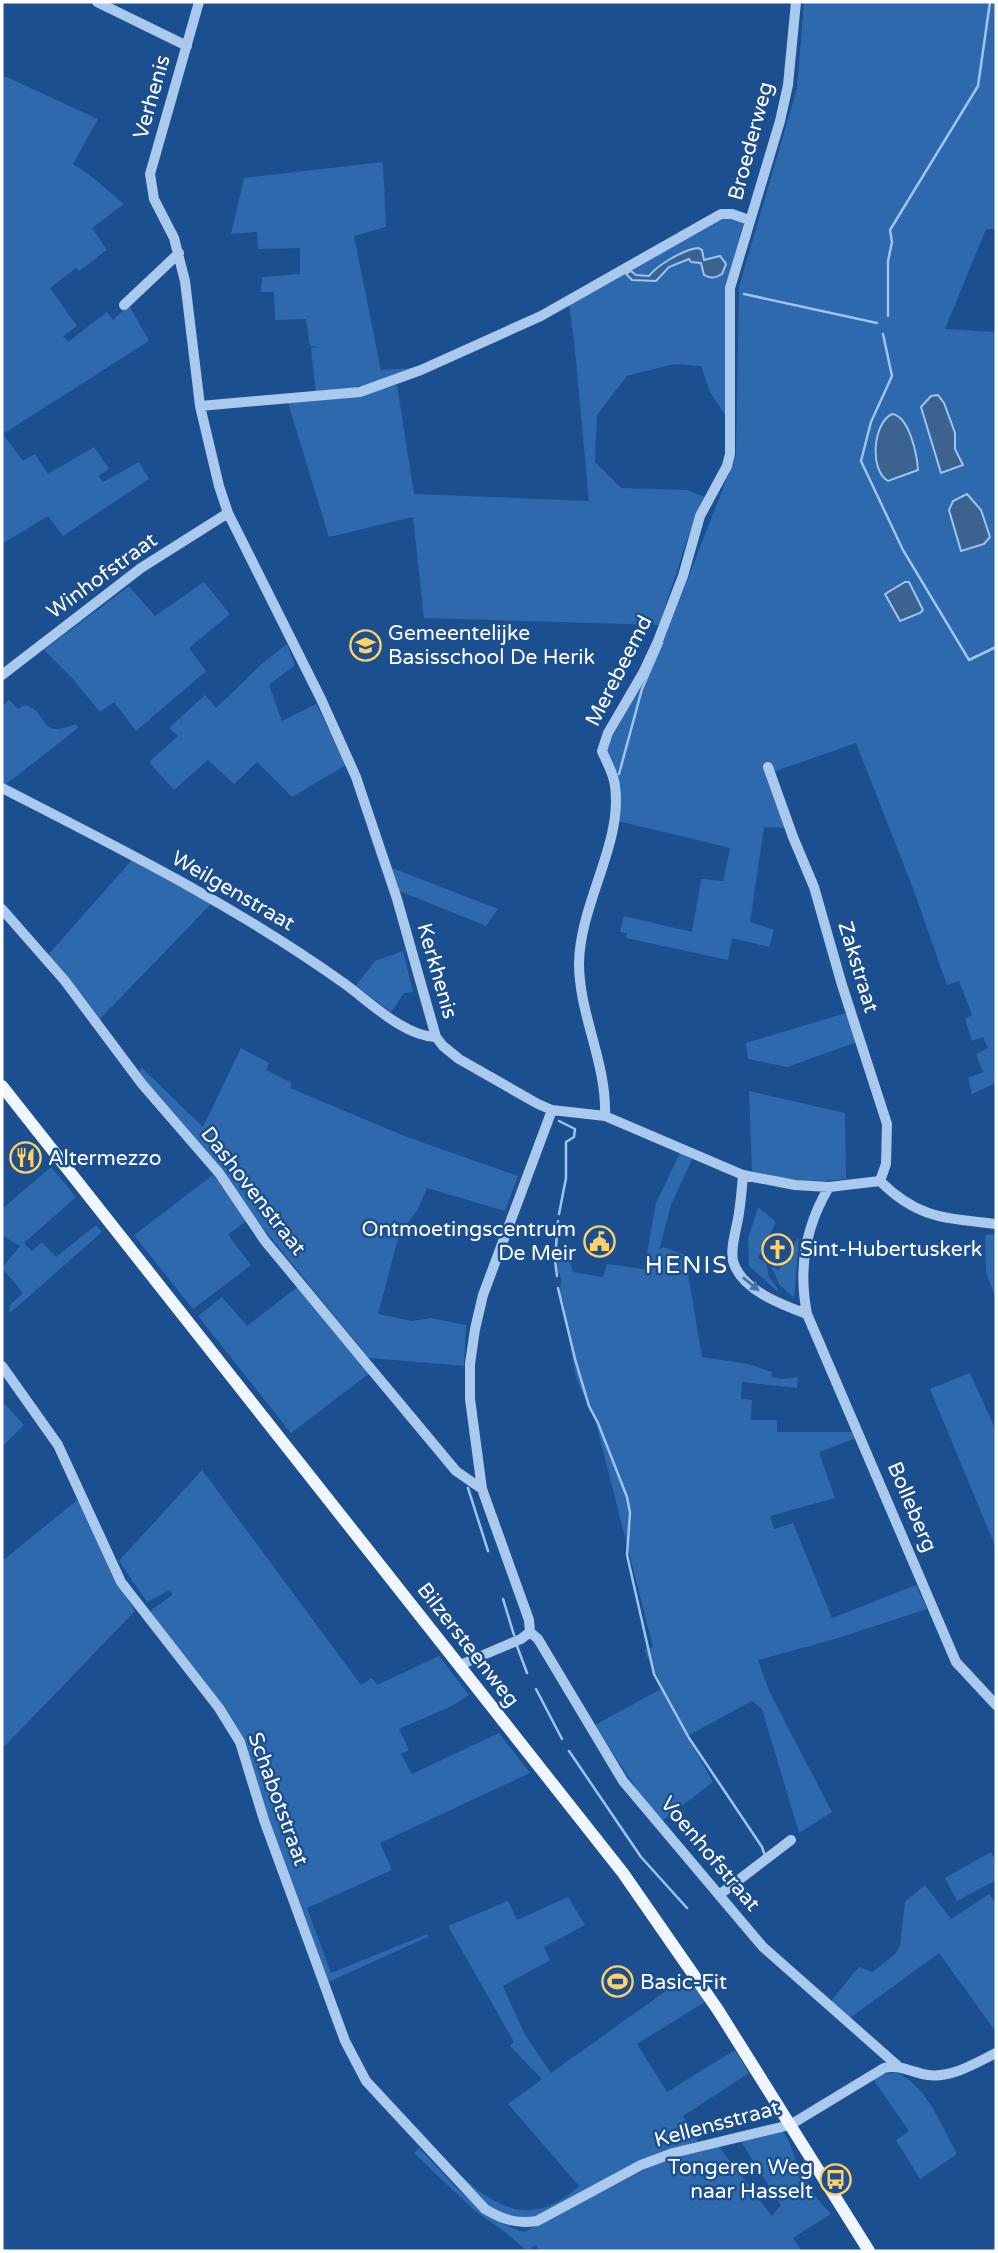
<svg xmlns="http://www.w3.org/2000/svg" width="998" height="2253" viewBox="0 0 998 2253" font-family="'Varela Round',sans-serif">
  <rect width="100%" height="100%" fill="#1b4f8f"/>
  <path fill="#2e69ad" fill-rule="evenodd" d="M804 2H996V229H986L945 329 996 332V1083L972 1094 968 1078 983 1072 976 1054 988 1048 983 1037 972 1041 965 1019 972 1015 959 981 947 985 914 891 856 743 773 772 787 828 764 827 750 922 774 930 769 947 732 938 728 960 626 938 627 933 620 932 624 916 692 932 701 879 723 881 730 848 618 821C620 795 619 776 607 752L612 738 662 645 736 455 739 287 797 88Z
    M2 75 98 119 73 164 91 176 124 204 92 228 107 250 79 271 76 268 50 288 77 326 63 336 68 342 107 312 113 320 129 305 149 341 3 434 23 461 35 454 48 474 94 447 109 469 98 476 103 482 139 462 149 479 63 536 48 516 2 544Z
    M383 162 386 227 354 236 381 370 414 368 371 384 316 394 311 348 318 346H310L306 319 275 320 274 292H261L262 277 300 274V248L258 249 257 232 231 234 244 178Z
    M731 218 743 223 726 290 727 418 710 392 701 366 674 364 627 376 597 415 595 462 621 488 687 490 705 497 695 516 659 625 424 618 413 517 329 537 288 403 361 394 397 385 414 494 589 501 574 340 569 304 717 219ZM698 248 704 260 720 256 703 270 701 262H691L690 259 669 267 659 279 640 281 631 271 636 275 649 276C659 265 684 249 698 248Z
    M204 582 230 614 189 648 206 671 136 731 114 702 100 712 72 678 44 650 129 586 155 616Z
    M287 644 295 665 269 685 282 721 316 704 346 765 292 797 257 762 234 784 208 760 174 790 149 762 178 736 169 728 205 695 216 708 263 663Z
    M9 700 18 709 25 705C51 713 36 740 76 724L78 728 5 785 2 783V706Z
    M132 860 211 904 99 1020 47 956Z
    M392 868 498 909 486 926 399 891Z
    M403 951 413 992 404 993 391 1012 356 986 375 961Z
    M846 1013 857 1042 787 1067 748 1059 746 1043Z
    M241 1048 269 1063 266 1070 292 1083 290 1088 407 1137 518 1176 505 1211 427 1188 418 1209 399 1235 378 1314 412 1321 431 1318 466 1325 464 1366 369 1358 137 1074 142 1068 203 1127Z
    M749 1091 845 1113 846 1179C813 1183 784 1180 752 1171Z
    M680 1153 692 1159 671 1205 659 1250 663 1247 692 1257 688 1274 702 1357 748 1364 772 1372 771 1377 781 1379 798 1377 797 1388 742 1382 741 1399 752 1400 751 1420H777V1432H853L856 1438 819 1452 835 1498 770 1516 774 1529 793 1523 832 1618 916 1585 927 1609 835 1639 758 1660 770 1693 832 1812 799 1833 762 1709 752 1701 687 1736 713 1782 662 1821 637 1790 595 1725 663 1688 644 1650 653 1647 596 1423 576 1378 564 1305 560 1293 561 1278 557 1269 559 1250 569 1258 573 1272 603 1277 607 1264 644 1269 656 1203Z
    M51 1167 76 1197 24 1243 32 1251 42 1242 56 1257 96 1225 102 1232 10 1313 9 1306 23 1293 2 1268 20 1246 2 1235V1209Z
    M213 1175 248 1219 228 1235 251 1265 193 1309 134 1235Z
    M758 1207 776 1222 758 1258 766 1263 769 1277 778 1289 777 1291 749 1266 748 1239Z
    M996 1234V1299L986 1272 985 1235Z
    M798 1238H799L794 1298 780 1285 772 1269V1267L779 1270Z
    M300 1285 370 1373 291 1433 198 1316 222 1297 247 1326Z
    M970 1373 996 1431V1548L930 1389Z
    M2 1401 24 1425 2 1447Z
    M202 1470 361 1685 372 1678 377 1685 439 1656 469 1695 452 1706 399 1729 409 1750 401 1754 412 1774 499 1733 530 1773 380 1843 392 1870 307 1908 331 1973 427 1934 428 1937 326 1983 268 1820 247 1753 147 1613 172 1595 170 1590 147 1602 119 1561Z
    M80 1498 117 1582 135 1611 2 1749V1593L4 1590 2 1587V1561Z
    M991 1852 996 1861V1880L957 1901 945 1878Z
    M925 1885 951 1919 989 1894 996 1904V2032L939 1953 850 2018 831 2001 859 1967 873 1972 896 1953 900 1945 905 1902Z
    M568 1897 585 1925 544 1947 550 1960 503 1986 524 2033 551 2073 688 1975 705 2002 637 2044 667 2092 735 2050 749 2073 683 2116 698 2141C673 2150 646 2157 622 2170 588 2186 533 2238 494 2213 483 2206 470 2186 461 2176 501 2212 535 2226 579 2186L508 2104 542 2079 510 2046 514 2042 448 1926 508 1901 517 1920Z
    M896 2073C925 2082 943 2129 957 2154L920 2179 896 2140 909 2131 873 2079 884 2074Z
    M783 2131C792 2145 794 2158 801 2172 808 2187 819 2202 831 2214L793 2238 802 2251H539L536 2245 531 2248 532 2251H527L504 2231 475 2211 414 2153 419 2148C449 2179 480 2220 524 2232L664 2160 719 2147 772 2216 781 2205 740 2140Z"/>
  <path fill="#3c6290" stroke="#9cc4f0" stroke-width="2" d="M698 248 702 250 704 260 720 256 726 264 722 274C715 278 711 279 704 275L701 263 691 262 689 259 669 267 656 281 632 280 626 274 631 271 636 275 649 276C657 265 685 249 698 248Z
    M938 395 944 403 955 433V449L963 465 941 473 921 407 931 396Z
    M892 414C909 416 917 454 918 470L888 481C869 470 873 423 892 414Z
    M967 494 981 510 990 537 984 544 961 551 949 510 953 501Z
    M905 582H909L923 610 920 613 900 621 885 594Z"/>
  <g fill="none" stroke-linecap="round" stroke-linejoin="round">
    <path stroke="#9cc4f0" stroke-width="2.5" d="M744 294 877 323
      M888 316V261L892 242 890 230 978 86 990 2
      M883 334 892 376 871 422 861 461 903 550 969 660 996 647
      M619 774 642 689 662 643
      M559 1121 575 1129 574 1137 566 1142V1178L559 1214
      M557 1276 555 1260 558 1221
      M558 1288 575 1359 589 1406 598 1423 627 1497 630 1513 627 1555 654 1674 689 1738 762 1847 765 1856
      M468 1488 488 1551
      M503 1599 514 1635
      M517 1646 527 1673
      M536 1689 562 1739
      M569 1751 641 1857 687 1908"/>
    <path stroke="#a9c9ee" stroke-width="10" d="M97 2 187 46
      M199 2 150 174 154 199 174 238 185 281 200 406 219 486 228 513 321 699 356 777 397 899 436 1037 443 1046 459 1059 538 1104 552 1110 605 1116 743 1175 795 1185 829 1187 880 1181
      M124 305 179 253
      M200 406 360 392 421 370 541 316 721 214H732L749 220
      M2 675 141 568 228 513
      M768 767 793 837 814 887 842 985 887 1124 886 1164 880 1181
      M2 788C119 848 238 907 345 984 371 1003 404 1036 436 1037
      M2 909 65 981 142 1084 219 1173 265 1241 361 1357 456 1471 482 1489
      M605 1116C607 1063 579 1015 579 963 580 903 623 843 615 786 614 774 607 763 602 751L608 733 643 673 658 641 683 576 700 516 727 466 730 454V288L780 121 788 85 796 2
      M743 1175C742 1187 741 1200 739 1213 737 1228 730 1247 733 1261 741 1290 782 1305 807 1314
      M880 1181C918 1219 946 1218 996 1224
      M829 1187C805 1227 798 1268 807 1314L956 1662 996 1705
      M2 1366 58 1445 121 1582 219 1708 240 1742 264 1820 345 2041 366 2081 485 2209C503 2220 517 2224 537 2221L641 2165 673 2153 790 2125 884 2068C900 2064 913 2073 928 2075 952 2078 976 2063 996 2053
      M530 1632 538 1639 623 1781 719 1895 763 1947 899 2067
      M530 1632 529 1620 482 1489 470 1399V1364L475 1329 483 1295 552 1110
      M460 1665 521 1639 530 1632
      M719 1895 791 1840"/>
    <path stroke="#f0f6ff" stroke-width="12" d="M2 1086 623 1873 718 2010 869 2251"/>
  </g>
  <defs><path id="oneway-solid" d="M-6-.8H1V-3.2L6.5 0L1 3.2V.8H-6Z" transform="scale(1.75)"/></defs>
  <use fill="#4674ac" href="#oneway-solid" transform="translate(751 1284) rotate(39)"/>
  <defs>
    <symbol id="school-ring" viewBox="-11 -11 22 22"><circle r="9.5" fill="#1b4f8f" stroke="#ffd166" stroke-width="1.5"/><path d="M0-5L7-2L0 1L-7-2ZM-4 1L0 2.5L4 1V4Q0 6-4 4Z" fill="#ffd166"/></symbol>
    <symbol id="restaurant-ring" viewBox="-11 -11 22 22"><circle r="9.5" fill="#1b4f8f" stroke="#ffd166" stroke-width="1.5"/><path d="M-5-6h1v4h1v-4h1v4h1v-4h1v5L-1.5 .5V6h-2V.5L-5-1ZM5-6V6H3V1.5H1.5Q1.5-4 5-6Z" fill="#ffd166"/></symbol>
    <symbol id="civic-ring" viewBox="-11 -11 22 22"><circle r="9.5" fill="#1b4f8f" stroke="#ffd166" stroke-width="1.5"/><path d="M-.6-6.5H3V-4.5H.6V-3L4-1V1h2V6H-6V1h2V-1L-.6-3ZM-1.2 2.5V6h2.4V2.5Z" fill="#ffd166"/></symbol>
    <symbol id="church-ring" viewBox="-11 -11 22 22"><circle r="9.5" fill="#1b4f8f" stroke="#ffd166" stroke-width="1.5"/><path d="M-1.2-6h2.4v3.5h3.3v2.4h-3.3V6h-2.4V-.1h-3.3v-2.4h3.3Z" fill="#ffd166"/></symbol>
    <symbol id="stadium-ring" viewBox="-11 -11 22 22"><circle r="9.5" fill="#1b4f8f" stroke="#ffd166" stroke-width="1.5"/><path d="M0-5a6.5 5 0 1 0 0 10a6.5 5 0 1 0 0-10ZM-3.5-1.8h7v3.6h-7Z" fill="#ffd166"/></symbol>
    <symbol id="bus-ring" viewBox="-11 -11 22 22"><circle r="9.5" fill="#1b4f8f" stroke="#ffd166" stroke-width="1.5"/><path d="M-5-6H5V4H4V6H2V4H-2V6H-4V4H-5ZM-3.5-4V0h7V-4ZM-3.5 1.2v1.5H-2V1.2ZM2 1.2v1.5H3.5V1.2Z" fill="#ffd166"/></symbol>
  </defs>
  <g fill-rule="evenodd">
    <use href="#school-ring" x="348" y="628" width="35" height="35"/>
    <use href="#restaurant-ring" x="8" y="1140" width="35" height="35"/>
    <use href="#civic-ring" x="582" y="1224" width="35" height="35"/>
    <use href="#church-ring" x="760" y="1232" width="35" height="35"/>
    <use href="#stadium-ring" x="600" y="1964" width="35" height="35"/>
    <use href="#bus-ring" x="818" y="2162" width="35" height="35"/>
  </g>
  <g text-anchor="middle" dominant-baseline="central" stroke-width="5" stroke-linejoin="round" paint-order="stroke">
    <g font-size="21" fill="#fff" stroke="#1b4f8f">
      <text transform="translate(152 97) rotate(-74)">Verhenis</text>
      <text transform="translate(751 141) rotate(-75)">Broederweg</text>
      <text transform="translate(102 576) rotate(-36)">Winhofstraat</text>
      <text transform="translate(619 671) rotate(-63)">Merebeemd</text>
      <text transform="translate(233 891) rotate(30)">Weilgenstraat</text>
      <text transform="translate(858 967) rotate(73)">Zakstraat</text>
      <text transform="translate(437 971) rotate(74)">Kerkhenis</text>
      <text transform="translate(253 1191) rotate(52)">Dashovenstraat</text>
      <text transform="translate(912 1507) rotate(67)">Bolleberg</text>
      <text transform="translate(468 1645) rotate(52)">Bilzersteenweg</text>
      <text transform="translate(278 1799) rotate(70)">Schabotstraat</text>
      <text transform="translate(710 1854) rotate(50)">Voenhofstraat</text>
      <text transform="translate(717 2124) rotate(-15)">Kellensstraat</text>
    </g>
    <g font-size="21" fill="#fff" stroke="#1b4f8f" text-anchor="start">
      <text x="388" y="633">Gemeentelijke<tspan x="388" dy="24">Basisschool De Herik</tspan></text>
      <text x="48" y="1158">Altermezzo</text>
      <text x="576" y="1229" text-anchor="end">Ontmoetingscentrum<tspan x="576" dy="24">De Meir</tspan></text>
      <text x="800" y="1249">Sint-Hubertuskerk</text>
      <text x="640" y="1982">Basic-Fit</text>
      <text x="813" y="2167" text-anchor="end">Tongeren Weg<tspan x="813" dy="24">naar Hasselt</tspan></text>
    </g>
    <g font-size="24" letter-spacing="2" fill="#fff" stroke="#1b4f8f">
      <text x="687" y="1265">HENIS</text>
    </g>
  </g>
  <rect width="998" height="2253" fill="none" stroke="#ffffff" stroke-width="7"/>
</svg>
